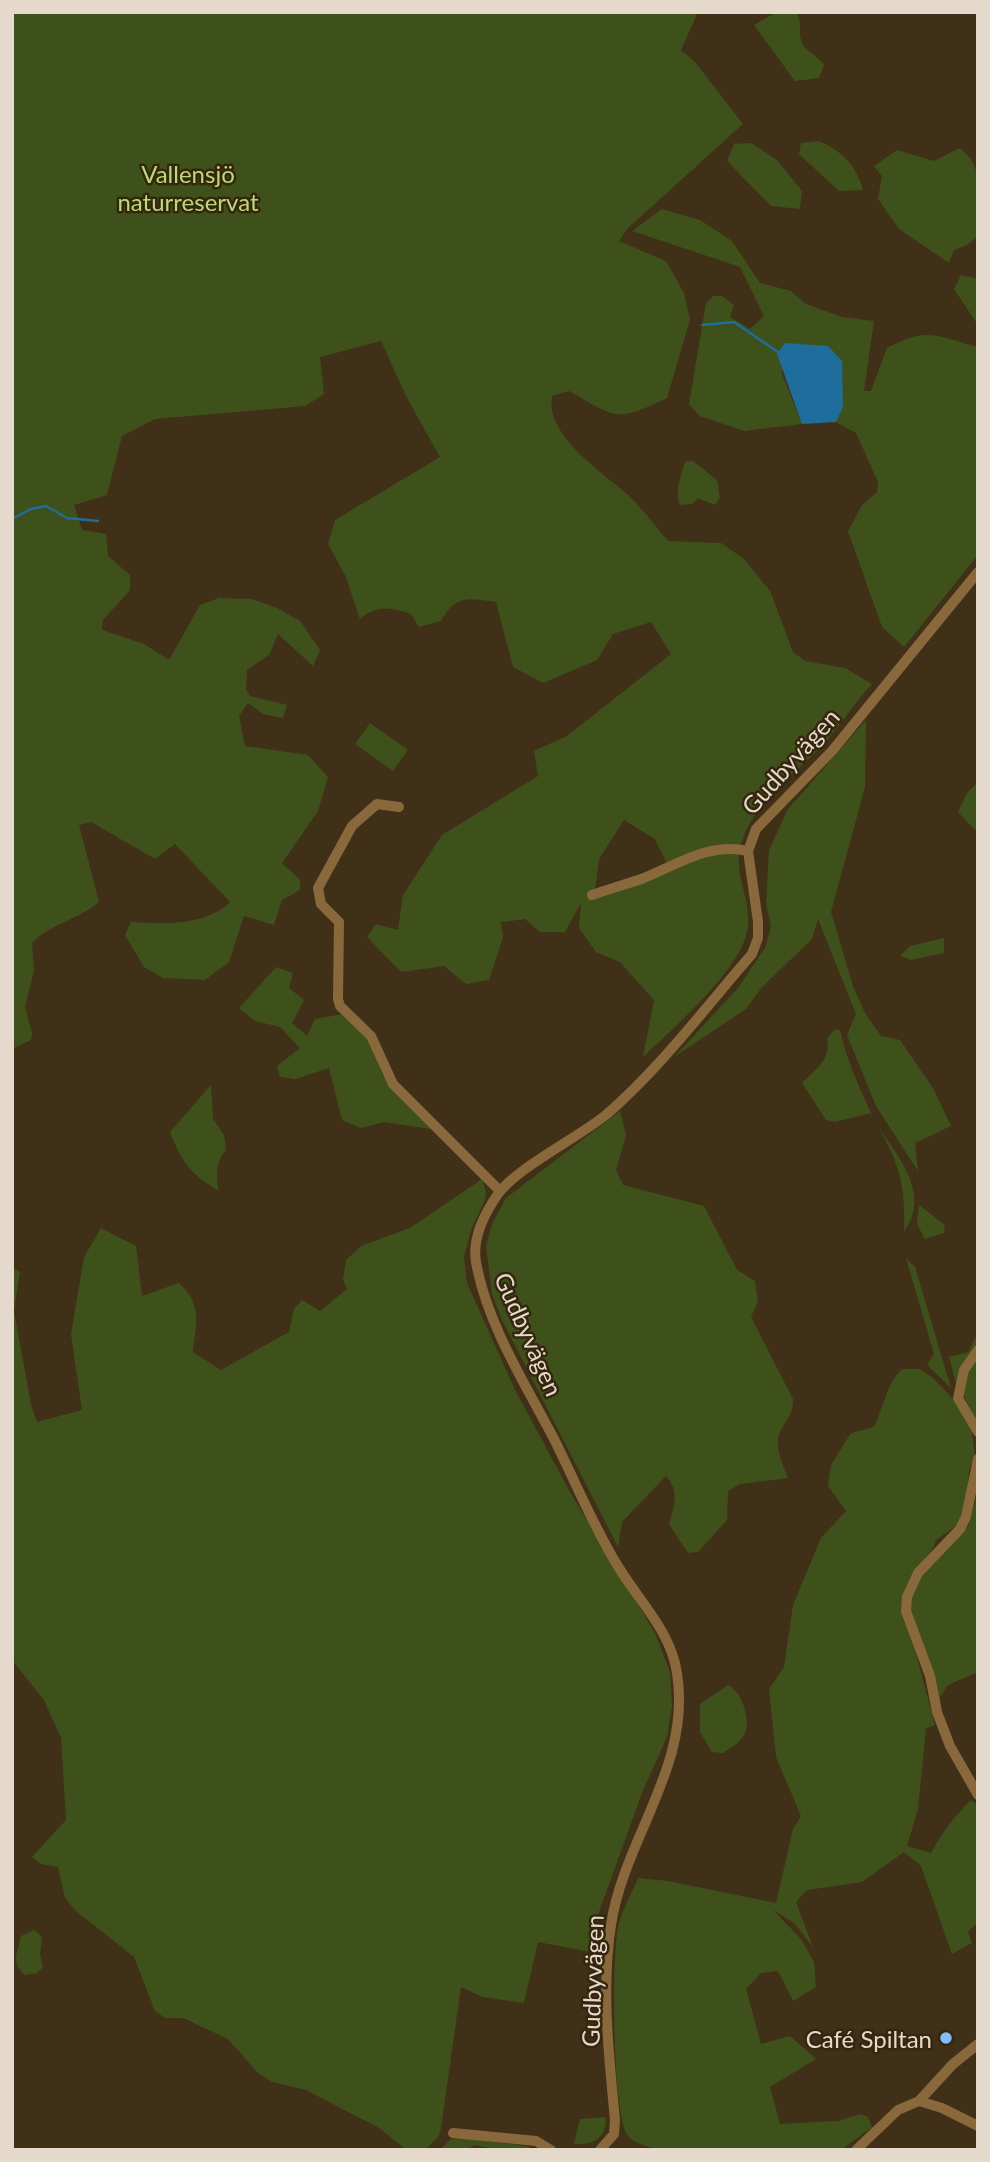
<svg xmlns="http://www.w3.org/2000/svg" width="990" height="2162" viewBox="0 0 990 2162" font-family="Lato,sans-serif">
  <rect width="100%" height="100%" fill="#403018"/>
  <path fill="#3f511b" fill-rule="evenodd" d="M12 12H698L681 50 695 62 743 124 627 229 619 241 666 261 684 293 690 319 667 398C615 423 617 418 569 391L552 396C545 436 602 472 628 495 643 509 655 526 668 541L721 543 744 559 770 591 793 652 805 661 845 668 872 684C856 701 844 720 829 738 800 772 759 795 743 838 730 872 751 894 748 926 744 968 673 1028 643 1057L654 1000 620 962 596 952 579 928 581 903 565 932H540L525 919 501 922 503 937 489 980 466 984 444 966 401 972 367 937 376 924 398 930 403 895 442 835 538 776 534 751 567 736 671 654 651 622 613 634 597 660 543 683 513 667 496 602C468 598 456 594 441 621L419 627 411 614C392 607 376 605 360 619L346 577 328 544 335 520 440 457 406 396 381 341 320 357 324 394 305 406 155 419 122 436 107 495 74 505 82 530 106 534 108 556 130 575V590L103 620 102 630 144 644 169 660 200 605 219 598 252 599 277 608 300 621 320 650 313 666 278 634 269 655 247 670 246 689 250 696 287 705 283 718 263 714 248 703 239 716 245 746 308 755 328 777 318 811 282 863 300 880V890L282 900 274 925 244 916 229 962 205 980 163 978 144 967 125 935 131 922C165 924 205 926 230 902L175 844 155 859 91 822 79 825 99 902C78 920 50 924 32 943L34 970 25 1007 32 1033 31 1040 12 1049ZM624 820 655 839 670 870 594 898 599 859Z
    M777 12H796C803 23 798 29 801 40 803 51 818 55 824 65L819 78 795 81 754 25Z
    M819 141C842 151 857 166 863 190L839 191 799 154 801 143Z
    M751 143 777 160 802 191 800 209 771 206 727 161 734 144Z
    M959 148C987 165 978 207 978 236L967 245 954 250 949 263 899 229 878 199 882 176 874 166 897 150 934 161Z
    M662 209 700 220 732 241 760 283 791 291 806 304 842 317 874 321 864 391H871L887 348C928 326 935 336 978 347V555L904 647 882 627 848 531 862 505 877 492 878 482 856 433 836 422 843 406 782 363V374L802 424 744 431 700 416 689 404 706 303 713 296H722L734 305 730 317 750 329 764 316 740 267 632 231Z
    M961 275 978 279V325L954 289Z
    M693 461 717 480 720 498 715 505 698 498 692 504 680 505C674 492 681 476 685 462Z
    M866 720 865 787 831 912 853 986 865 1013 881 1036 900 1040 933 1088 951 1126 915 1143 918 1171 876 1106 847 1035 856 1014 818 919 812 939 762 987 746 1009 674 1057 738 988 765 948 771 926 766 904 769 850 788 809Z
    M370 723 408 750 393 771 355 744Z
    M978 782V833L958 812 967 793Z
    M944 938V953L911 960 900 956 910 946Z
    M276 967 293 973 289 988 304 1000 292 1023 307 1036 315 1019 343 1014 367 1036 382 1073 397 1095 431 1129 384 1122 361 1128 342 1120 329 1068 296 1079 280 1077 277 1066 300 1048 280 1027 255 1021 239 1008Z
    M834 1030H840C846 1058 858 1084 870 1111 888 1150 935 1186 904 1232 906 1177 897 1160 871 1113L835 1122 826 1120 802 1083C817 1068 831 1060 827 1038Z
    M211 1085 213 1119 224 1135 226 1150C216 1161 215 1177 219 1191 189 1173 183 1164 170 1132Z
    M620 1111 626 1135 616 1170 623 1185 704 1206 737 1270 755 1281 758 1302 751 1317 793 1399C794 1415 784 1421 779 1435 775 1448 783 1466 788 1478L740 1484 728 1491 727 1520 698 1552 688 1553 669 1524C674 1507 680 1491 666 1476L622 1522 618 1547 502 1320 492 1294 486 1246 492 1224 506 1198Z
    M482 1179 486 1192 485 1200 471 1230 464 1257 467 1283 515 1390 570 1492 655 1633 670 1672 672 1706 667 1737 642 1793 599 1912 596 1953 538 1942 524 2003 483 1997 461 1987 441 2128 438 2137 425 2150H407L379 2128 306 2090 272 2082 258 2073 228 2039 183 2018H165L155 2011 134 1957 76 1911 65 1898 58 1867 41 1864 32 1857 66 1820 61 1738 44 1700 12 1660V1267L20 1272 14 1311 31 1405 37 1422 82 1410 71 1334 84 1257 101 1228 136 1246 142 1296 179 1283C203 1305 196 1322 193 1352L221 1370 289 1332 294 1309 302 1300 320 1311 347 1289 343 1280 346 1260 361 1246 410 1228Z
    M919 1205 945 1225 944 1233 925 1239 917 1224Z
    M906 1258 915 1267 951 1388 927 1365 934 1354Z
    M978 1333V1423L955 1380 949 1357 968 1352Z
    M902 1369H919L931 1376 954 1400 971 1427 975 1456 969 1470 966 1504 960 1523 936 1540 933 1548 909 1580 902 1602 935 1725 926 1728 918 1809 907 1846 931 1853C942 1832 954 1817 971 1800L978 1805V1923L968 1931 972 1943 952 1954 921 1866 904 1852 862 1882 807 1890 796 1902 813 1947 794 1923 773 1910 801 1939 814 1962 816 1987 793 2001 778 1971 761 1973 746 1989 761 2044 790 2036 816 2059 770 2087 780 2124 838 2121 861 2114 868 2117 872 2127 841 2150H662C650 2147 636 2145 628 2136 612 2117 611 1950 619 1923 623 1908 632 1893 638 1878L668 1881 776 1903 793 1829 801 1816 776 1757 769 1689 784 1667 793 1605 821 1538 846 1511 828 1486 831 1465 851 1433 874 1427C884 1407 886 1384 902 1369Z
    M978 1491V1672L948 1685 939 1699 910 1607 914 1589 924 1573 969 1525Z
    M728 1685C742 1691 752 1722 744 1735 740 1743 730 1748 723 1753L712 1752 700 1732V1704Z
    M34 1930 42 1937 40 1955 43 1967 37 1973 25 1975C10 1963 18 1952 21 1936Z
    M606 2117C606 2139 594 2145 574 2144L580 2119Z
    M460 2138 526 2146 535 2150H502L474 2145 467 2150H440L451 2139Z"/>
  <path fill="#1f6d9c" d="M785 343 828 346 842 361 843 407 836 422 802 424 777 354Z"/>
  <g fill="none" stroke-linecap="round" stroke-linejoin="round">
    <path stroke="#1f6d9c" stroke-width="2.5" d="M702 325 734 322 778 352
      M12 519 31 509 46 506 67 518 98 521
      M521 2150V2149"/>
    <path stroke="#89683c" stroke-width="10" d="M399 807 377 804 352 826 318 888 321 904 339 922 338 999 340 1006 371 1036 393 1084 500 1191
      M592 895C609 889 627 884 644 878 678 864 710 842 748 851
      M978 1350 964 1370 958 1398 978 1432
      M978 1459 966 1517 960 1529 918 1573 907 1597 906 1611 930 1676 937 1712 950 1746 978 1795
      M919 2101 953 2064 978 2044
      M453 2133 536 2141 551 2150
      M600 2150 614 2134 615 2120C609 2057 601 1988 611 1925 624 1838 692 1766 677 1673 671 1632 640 1602 619 1568 594 1528 576 1483 555 1441 526 1385 487 1325 476 1262 472 1238 484 1214 498 1194 519 1166 578 1138 607 1114 661 1067 705 1008 752 954L758 938V922L748 851 756 829 832 751 978 572
      M856 2150 898 2110 919 2101 942 2108 978 2126"/>
  </g>
  <circle fill="#80bdfa" stroke="#35260d" stroke-width="2.5" cx="946" cy="2038" r="7"/>
  <g text-anchor="middle" dominant-baseline="central" stroke-width="5" stroke-linejoin="round" paint-order="stroke">
    <g font-size="24" fill="#b6db77" stroke="#35260d">
      <text x="188" y="173">Vallensjö<tspan x="188" dy="28">naturreservat</tspan></text>
    </g>
    <g font-size="24" fill="#e4d9cb" stroke="#35260d">
      <text transform="translate(790 761) rotate(-48)">Gudbyvägen</text>
      <text transform="translate(529 1334) rotate(66)">Gudbyvägen</text>
      <text transform="translate(592 1981) rotate(-88)">Gudbyvägen</text>
    </g>
    <g font-size="24" fill="#e4d9cb" stroke="#35260d" text-anchor="end">
      <text x="932" y="2038">Café Spiltan</text>
    </g>
  </g>
  <rect width="990" height="2162" fill="none" stroke="#e4d9cb" stroke-width="28"/>
</svg>
